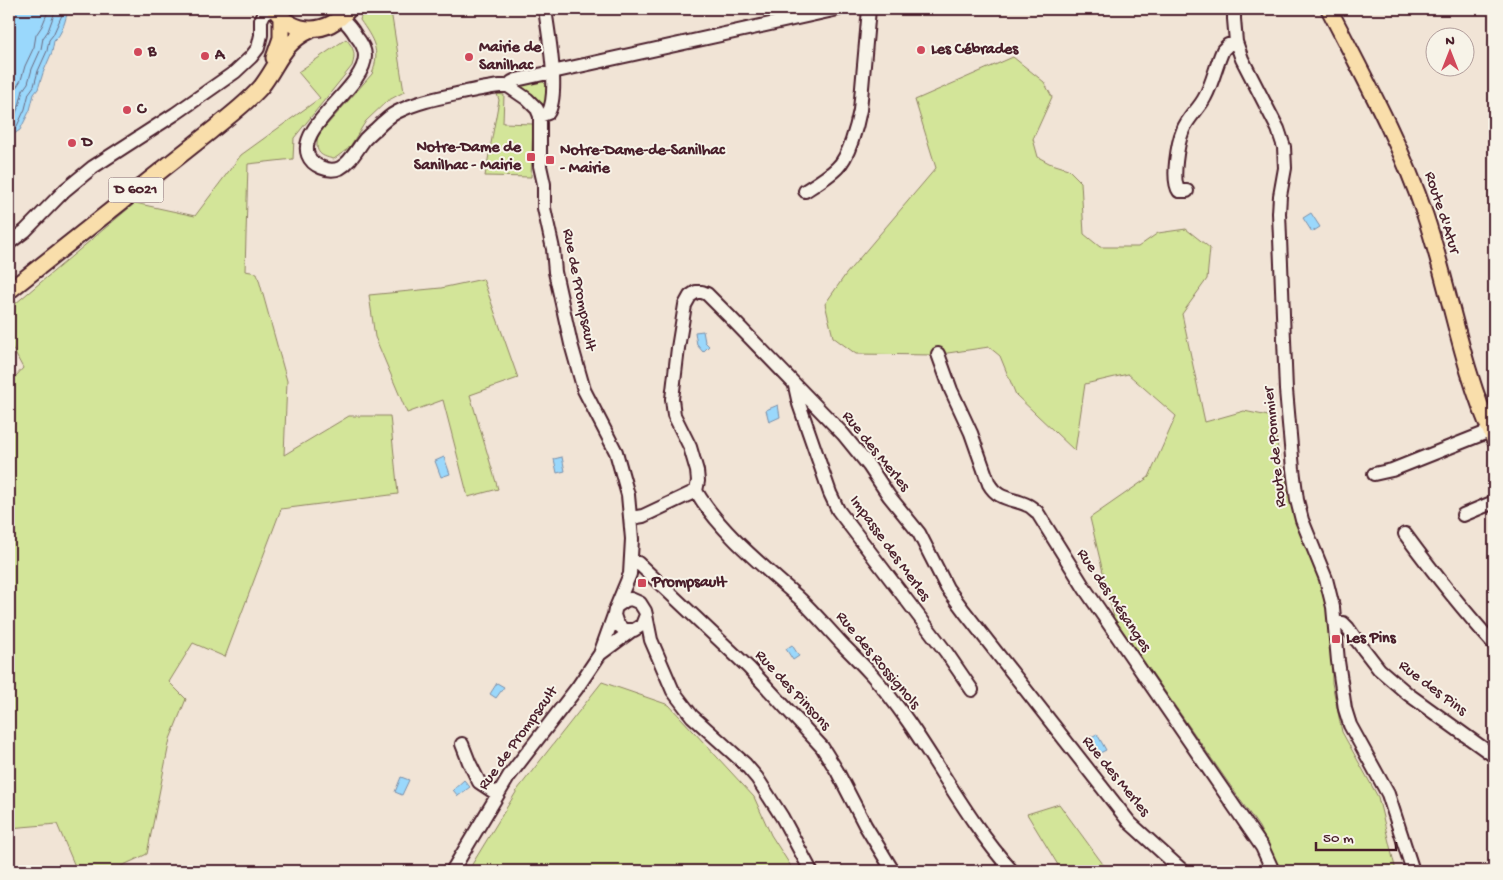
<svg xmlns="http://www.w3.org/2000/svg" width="1503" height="880" viewBox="0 0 1503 880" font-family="'Gochi Hand',sans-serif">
  <rect width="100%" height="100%" fill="#f1e4d6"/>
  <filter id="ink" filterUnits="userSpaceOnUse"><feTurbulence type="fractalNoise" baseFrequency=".02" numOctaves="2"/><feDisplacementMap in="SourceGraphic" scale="10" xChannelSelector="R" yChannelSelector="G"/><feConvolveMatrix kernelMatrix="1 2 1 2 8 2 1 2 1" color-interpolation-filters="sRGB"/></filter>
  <g filter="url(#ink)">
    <path fill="#d3e599" stroke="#8e8262" d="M363 9 391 11 404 92 387 101 366 121 349 148 334 159C318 156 315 151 318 135L372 74C381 50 373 39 360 20Z
      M346 39C354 48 356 54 352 66L294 138 293 159 248 164 245 271 257 273 287 381 284 455 349 416H390L398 494 281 509 225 657 193 643 169 682 186 699 170 739 147 854 111 871H77L57 824 9 828V384L23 368 9 342V309L135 203 195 216 241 155 320 98 298 72Z
      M1013 57 1044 82 1052 97 1033 139 1038 157 1049 163 1068 169 1081 182 1084 234 1100 247H1138L1158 233 1186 229 1210 248 1207 279 1182 314 1205 422 1244 411 1273 417 1280 462 1331 614 1332 683 1342 732 1378 797 1396 871H1281L1259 827 1114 618 1090 518 1149 477 1176 416 1128 374 1085 384 1075 451 1016 395 1000 356 989 347 934 355 856 354 833 337 825 304 846 274 936 168 915 100Z
      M539 79 548 86 545 106 518 87 521 83Z
      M497 94 504 95 503 123 533 124 531 177 485 176 499 100Z
      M483 279 518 378 470 395 498 489 468 497 443 400 407 413 375 337 369 295 441 288Z
      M602 682 669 705 754 797 771 835 794 871H468L518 789Z
      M1059 804 1108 871H1051L1058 865 1027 814Z"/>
    <path fill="#9ad8fc" stroke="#7a8ea8" d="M9 9H68C66 19 62 35 54 41L52 52 43 73 38 89 34 94 30 110 20 130 14 134 9 145Z
      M1311 213 1320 227 1312 232 1303 218Z
      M703 331 705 342 709 346 703 352 697 345 695 332Z
      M778 405 780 417 769 422 766 410Z
      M444 457 450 474 441 477 435 461Z
      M562 457 565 471 557 473 554 459Z
      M792 645 799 656 793 660 786 649Z
      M497 683 504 687 496 698 490 694Z
      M1097 734 1106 750 1098 754 1089 738Z
      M401 777 409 780 402 795 395 792Z
      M464 780 470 787 458 796 453 790Z"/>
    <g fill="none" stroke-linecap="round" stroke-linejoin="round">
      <path stroke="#6a697f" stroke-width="1" d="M9 111 12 104 16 88 21 80 25 66 34 47 36 35 42 26 49 9
        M9 124 12 122 19 106 23 90 28 83 32 69 41 49 43 38 48 31 56 9
        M9 133 17 126 25 109 29 93 34 86 38 71 47 51 49 40 53 35 62 15 63 9"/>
      <defs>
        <path id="minor" d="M1234 9V19L1236 42 1242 59 1278 129 1284 147 1285 168 1280 196 1279 213 1286 390 1293 469 1297 500 1302 520 1326 579 1333 607 1338 661 1345 709 1350 725 1388 794 1413 871
          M341 18C347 23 352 29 356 36 361 42 365 48 365 56 365 87 297 126 308 155 312 166 329 173 340 168 351 162 357 149 365 139 368 136 372 132 376 129 382 123 389 116 397 112 418 101 443 97 466 92 477 90 489 87 500 86H508L527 99 537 109 540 116V166L544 184V208L553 249 555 272 571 344 584 390 616 452 628 495 632 539 630 574 615 610 614 615 617 624 624 630H634L642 625 646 615 645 611 640 603 631 599 626 600 617 606
          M508 86 512 82 516 80 838 9
          M540 116 548 113C560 94 548 32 545 9
          M805 191C816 184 828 177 837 168 849 157 857 126 860 110L869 9
          M1187 191H1179C1171 180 1178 142 1183 130 1188 117 1199 109 1205 97 1213 82 1216 65 1223 50L1228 45 1236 42
          M9 243 25 231 65 190 93 167 175 114 235 72 251 57 258 48 261 35V20L264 14 271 9
          M938 354 951 390 971 433 989 484C998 500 1012 498 1027 505 1031 506 1034 510 1037 512L1085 589 1262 847 1273 871
          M795 386 799 404 830 493 838 510 946 652 972 690
          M1374 474 1392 470 1490 431
          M696 491 698 481 697 471 690 447 674 415 672 399 678 348 685 305 690 296 696 292H702L707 294 729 316 843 434 869 466 889 496 919 533 947 588 964 611 1130 823 1183 871
          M696 491C721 533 762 565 798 597 815 613 829 630 845 647 854 656 863 665 871 674 925 734 958 811 1012 871
          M1463 515 1494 502
          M631 518 643 516 696 491
          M1405 534C1433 572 1462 609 1494 644
          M631 562 638 563 749 668 822 747 837 771 865 825 893 871
          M646 615 651 640 673 691 692 716 745 764 757 778 782 817 811 871
          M1336 623H1343L1348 628 1355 638 1379 669 1408 694 1494 756
          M600 654 631 631
          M462 744 469 762 479 782 497 794
          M452 871 509 776 577 688 600 654 614 615"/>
        <path id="major" d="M274 9C295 36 327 35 349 9
          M1329 9C1363 75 1401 144 1425 215 1450 289 1461 368 1494 439
          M274 58 281 38V18
          M9 291 211 131C228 117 247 103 261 87 279 64 282 43 311 30"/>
      </defs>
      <use href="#minor" stroke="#4a1f2b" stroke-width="16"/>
      <use href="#major" stroke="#4a1f2b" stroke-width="19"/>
      <use href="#minor" stroke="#f7f3e8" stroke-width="12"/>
      <use href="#major" stroke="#f9deab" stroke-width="15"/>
    </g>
  </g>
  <g fill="#d1495b" stroke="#f7f3e8" stroke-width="2">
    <circle cx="921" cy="50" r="5"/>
    <circle cx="138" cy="52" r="5"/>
    <circle cx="205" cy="56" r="5"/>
    <circle cx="469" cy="57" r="5"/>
    <circle cx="127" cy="110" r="5"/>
    <circle cx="72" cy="143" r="5"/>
    <rect x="526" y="152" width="10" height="10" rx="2.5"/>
    <rect x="545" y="155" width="10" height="10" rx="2.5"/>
    <rect x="637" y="578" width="10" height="10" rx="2.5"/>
    <rect x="1331" y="634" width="10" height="10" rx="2.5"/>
  </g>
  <g text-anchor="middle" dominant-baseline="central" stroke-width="4" stroke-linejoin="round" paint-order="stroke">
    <rect fill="#f7f3e8" stroke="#7e5f64" stroke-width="1" x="108.5" y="177.5" width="55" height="25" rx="4"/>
    <g font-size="15" font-weight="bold" fill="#4a1f2b">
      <text x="136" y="190">D 6021</text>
    </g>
    <g font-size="16" font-weight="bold" fill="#4a1f2b" stroke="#f7f3e8" text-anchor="start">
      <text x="479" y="48">Mairie de<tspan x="479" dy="18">Sanilhac</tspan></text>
      <text x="931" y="50">Les Cébrades</text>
      <text x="148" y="52">B</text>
      <text x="215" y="56">A</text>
      <text x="137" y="110">C</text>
      <text x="82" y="143">D</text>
      <text x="521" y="148" text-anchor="end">Notre-Dame de<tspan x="521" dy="18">Sanilhac - Mairie</tspan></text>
      <text x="560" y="151">Notre-Dame-de-Sanilhac<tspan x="560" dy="18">- Mairie</tspan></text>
      <text x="652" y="583">Prompsault</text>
      <text x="1346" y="639">Les Pins</text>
    </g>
    <g font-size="16" fill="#4a1f2b" stroke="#f7f3e8">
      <text transform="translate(1441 213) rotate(72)">Route d'Atur</text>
      <text transform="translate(578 290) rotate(79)">Rue de Prompsault</text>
      <text transform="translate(1276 447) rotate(-96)">Route de Pommier</text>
      <text transform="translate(875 452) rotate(51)">Rue des Merles</text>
      <text transform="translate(889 549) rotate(54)">Impasse des Merles</text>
      <text transform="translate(1113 601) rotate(56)">Rue des Mésanges</text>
      <text transform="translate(877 661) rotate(50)">Rue des Rossignols</text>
      <text transform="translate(1432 689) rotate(37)">Rue des Pins</text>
      <text transform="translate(792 691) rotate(47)">Rue des Pinsons</text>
      <text transform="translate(519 739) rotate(-54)">Rue de Prompsault</text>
      <text transform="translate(1115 777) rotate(51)">Rue des Merles</text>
    </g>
  </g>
  <rect width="1503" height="880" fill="none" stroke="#f7f3e8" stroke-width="30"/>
  <rect x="15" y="15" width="1473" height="850" fill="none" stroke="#4a1f2b" stroke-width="2" filter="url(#ink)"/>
  <g transform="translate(1450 52)"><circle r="24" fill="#f7f3e8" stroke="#b29e9c"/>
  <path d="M0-4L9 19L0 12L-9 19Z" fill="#d1495b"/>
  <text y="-8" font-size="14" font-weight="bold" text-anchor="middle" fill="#4a1f2b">N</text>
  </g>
  <path d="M1316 842v8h80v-8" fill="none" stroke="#4a1f2b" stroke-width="2.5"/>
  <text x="1323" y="842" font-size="15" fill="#4a1f2b" stroke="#f7f3e8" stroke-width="4" paint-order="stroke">50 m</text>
</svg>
